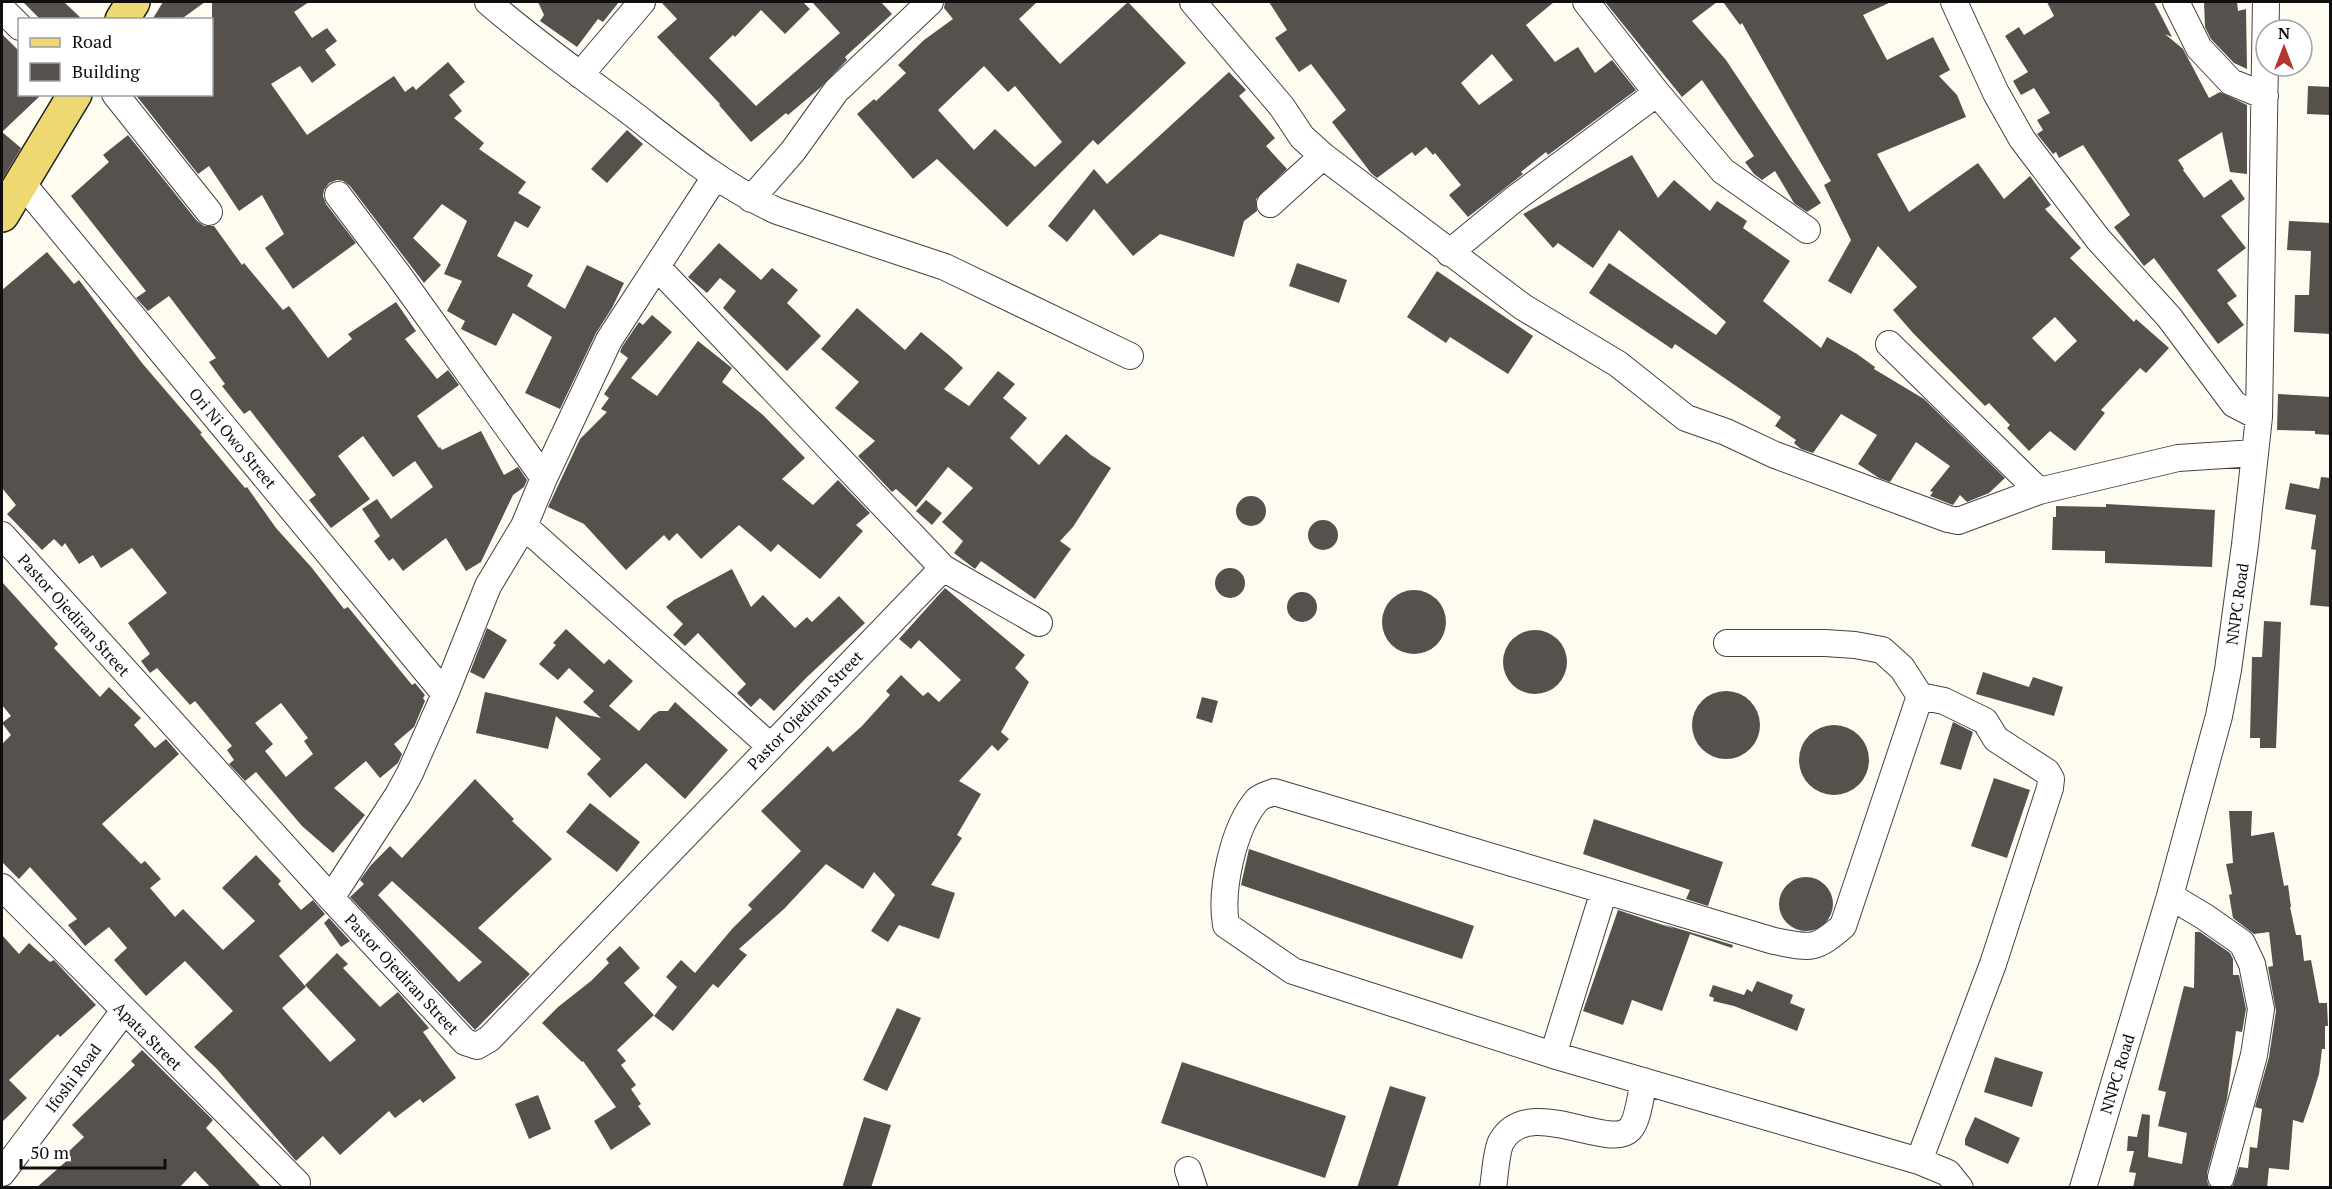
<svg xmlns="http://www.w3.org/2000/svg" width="2332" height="1189" viewBox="0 0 2332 1189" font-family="'PT Serif',serif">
  <rect width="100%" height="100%" fill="#fefcf1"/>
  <path fill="#56514c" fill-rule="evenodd" d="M23 2H64L83 20H41Z
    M163 2H205L180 20H152Z
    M212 2H309L294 12 312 38 327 28 337 41 325 50 336 65 312 83 300 66 271 84 307 135 394 76 405 92 413 86 416 90 448 62 465 82 449 95 462 111 454 118 484 143 479 149 526 182 518 193 541 207 528 228 515 221 497 256 533 275 527 286 565 309 587 265 624 283 612 308 596 333 560 409 525 393 552 337 513 313 496 346 461 329 465 321 447 311 462 281 444 274 467 221 442 204 413 238 441 265 424 283 350 186 343 181 337 180 329 183 324 190 323 196 326 204 356 243 293 289 265 248 284 234 262 195 239 211 209 166 198 174 135 94H212Z
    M538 2H619L603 22 598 19 577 47 540 21 544 15Z
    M661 2H803L810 9 785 34 761 10 735 37 733 35 709 58 756 106 840 33 812 2H881L892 14 845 57 847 60 820 88 788 115 786 113 751 142 719 105 720 104 657 37 677 19Z
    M945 2H1037L1019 19 1060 64 1128 2 1186 63 1098 145 1093 140 1007 227 937 159 913 179 857 114 874 99 876 101 906 73 898 65 924 40 953 19 944 8ZM984 66 1008 92 1015 86 1062 142 1035 167 995 129 974 150 938 110Z
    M1269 2H1554L1526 25 1555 62 1578 47 1595 73 1612 60 1636 90 1548 155 1546 152 1521 172 1523 174 1468 217 1449 195 1461 185 1435 153 1433 155 1426 147 1415 156 1412 152 1377 178 1371 173 1332 122 1346 110 1311 64 1299 72 1275 38 1287 30ZM1492 54 1513 80 1479 105 1461 83Z
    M1605 2H1717L1692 21 1726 60 1821 203 1807 212 1794 203 1775 171 1762 180 1754 174 1745 162 1754 156 1702 80 1682 97Z
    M1723 2H1891L1863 15 1887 60 1933 37 1950 70 1939 76 1957 95 1966 117 1877 154 1909 212 1978 163 2004 199 2030 176 2051 205 2045 209 2081 248 2070 258 2134 322 2136 319 2169 348 2146 373 2140 368 2101 410 2105 413 2075 451 2050 431 2029 451 2007 428 2010 425 1989 403 1985 406 1913 333 1893 310 1917 287 1878 246 1851 294 1828 281 1851 240 1824 185 1831 181 1742 23 1740 25ZM2055 317 2077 341 2055 362 2032 338Z
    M2047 2H2154L2172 37 2165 34 2183 49 2209 98 2220 92 2247 105V174L2230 172 2222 132 2178 160 2184 169 2183 170 2204 198 2231 179 2245 199 2221 216 2246 248 2217 270 2237 296 2227 303 2244 325 2218 344 2154 258 2144 266 2114 227 2130 215 2083 145 2059 158 2056 152 2053 154 2037 134 2043 130 2037 120 2050 113 2034 88 2021 95 2013 81 2028 72 2005 36 2019 27 2024 35 2054 16Z
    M2204 2H2237L2238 11 2246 9 2247 69 2234 63 2211 39 2205 27Z
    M2 34 20 52V94H42L2 132 21 148 2 180Z
    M1229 72 1246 90 1239 96 1275 138 1266 146 1287 169 1256 199 1257 211 1244 221 1234 257 1160 234 1133 256 1094 209 1067 242 1048 226 1094 169 1107 184Z
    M2308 86 2331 87V115L2307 114Z
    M627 130 643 144 607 183 591 169Z
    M128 135 197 221 204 226H214L242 265 244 263 283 310 289 306 328 358 352 339 348 334 396 302 416 331 405 339 437 379 448 370 459 385 417 416 439 448 440 447 442 450 481 431 504 475 518 467 527 480 524 487 513 495 481 562 466 571 446 538 403 571 393 558 389 561 374 541 380 536 362 509 377 499 391 519 433 487 415 461 393 477 363 436 338 456 370 499 331 528 309 500 316 495 250 410 244 414 222 386 225 384 209 362 216 358 169 296 148 311 136 298 146 291 71 196 109 162 103 155Z
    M1632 155 1658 198 1674 180 1710 211 1717 201 1747 221 1743 228 1790 261 1763 301 1821 348 1827 337 1857 354 1875 367 1874 369 1924 399 2005 478 1989 493 1967 502 1960 495 1953 505 1930 496 1933 492 1930 491 1950 466 1916 442 1890 482 1879 478 1858 464 1877 435 1841 414 1813 453 1801 449 1794 443 1796 440 1775 426 1781 417 1675 344 1672 349 1589 293 1609 263 1716 335 1726 322 1619 230 1593 268 1558 243 1553 248 1523 214Z
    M2289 221 2331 223V334L2294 332 2295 295H2309L2311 251 2287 250Z
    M719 243 761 280 772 268 798 290 787 303 821 336 787 371 723 308 736 291 720 278 707 293 688 277Z
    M47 252 74 284 79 280 142 363 202 433 200 434 245 488 247 487 276 528 312 568 344 609 348 607 412 685 415 683 425 695 423 698 425 701 414 727 394 744 402 754 398 763 380 778 366 761 334 788 365 815 333 853 302 826 256 772 245 781 229 764 234 760 227 750 232 746 195 701 190 705 157 668 150 673 141 661 150 654 128 623 167 593 132 548 101 568 93 555 79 564 65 543 62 547 54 539 42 550 7 514 16 505 2 488V290ZM281 703 308 738 304 741 313 754 286 777 265 751 273 744 255 723Z
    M1297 263 1347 280 1339 303 1289 286Z
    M1437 271 1533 336 1508 374 1450 337 1446 343 1407 317Z
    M857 308 905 350 921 332 950 356 963 368 944 389 969 406 998 371 1015 384 1003 398 1027 418 1010 438 1039 465 1066 434 1091 455 1111 468 1073 527 1060 541 1071 549 1035 599 981 561 975 569 954 553 963 541 942 522 973 488 948 467 916 507 896 489 892 492 858 456 875 441 835 408 859 382 821 349Z
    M652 315 672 332 631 378 657 396 698 341 732 368 722 382 763 415 805 458 782 479 813 505 838 480 870 513 856 525 863 531 820 579 778 544 771 552 739 525 701 559 677 533 669 541 664 535 626 570 584 524 548 507 580 439 607 412 601 409 609 398 604 394 628 358 620 352 622 347 639 322 643 325Z
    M2278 394 2331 397V435L2315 434V431L2277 430Z
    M2321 477 2331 478V607L2310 605 2316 550 2311 549 2316 515 2285 509 2290 483 2319 489Z
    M1236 511a15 15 0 1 1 30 0a15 15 0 1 1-30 0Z
    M926 500 942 513 932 525 916 511Z
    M2106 504 2215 510 2212 567 2105 563V551L2052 550 2053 517H2056V506L2106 507Z
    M1308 535a15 15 0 1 1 30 0a15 15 0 1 1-30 0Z
    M1215 583a15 15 0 1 1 30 0a15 15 0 1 1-30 0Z
    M732 569 751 607 763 595 795 628 807 617 812 622 839 596 865 623 807 677 774 711 760 698 751 707 737 693 746 684 698 633 685 646 673 635 683 624 666 607 674 600Z
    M2 582 58 644 54 648 100 697 109 687 141 718 134 725 155 748 166 739 179 754 102 824 141 864 145 861 161 879 150 888 175 917 183 909 223 950 255 921 222 888 256 855 281 881 278 884 301 910 313 900 325 914 279 956 306 987 282 1008 330 1062 356 1040 305 985 337 953 348 964 343 968 380 1007 398 992 429 1028 423 1032 456 1078 423 1103 420 1099 395 1118 389 1111 340 1155 323 1136 296 1161 217 1069 194 1047 233 1011 185 961 146 996 114 960 127 948 109 927 85 946 68 925 77 919 30 867 19 879 2 862V744L11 735 2 723 11 716 2 705Z
    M945 588 1025 655 1015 668 1029 682 1001 732 1009 739 998 751 992 745 959 781 981 794 957 835 962 838 931 885 955 893 939 939 899 925 888 942 871 931 895 895 874 872 863 889 826 864 784 909 739 949 747 955 718 988 713 984 673 1031 654 1016 677 987 666 977 681 960 695 973 732 929 752 909 748 905 801 851 761 811 828 746 833 752 862 726 890 695 886 691 901 675 923 696 928 692 939 702 961 680 919 640 911 649 899 639Z
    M1382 622a32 32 0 1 1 64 0a32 32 0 1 1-64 0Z
    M1287 607a15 15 0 1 1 30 0a15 15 0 1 1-30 0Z
    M2264 621 2281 622 2276 748H2260V738H2250L2252 657H2262Z
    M487 628 507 640 484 679 470 672Z
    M566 629 604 664 609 659 633 681 609 706 639 731 653 715 659 711H668L675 702 728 750 685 799 646 763 610 798 587 774 601 759 556 716 548 749 476 733 485 692 601 718 583 702 594 691 569 668 558 680 539 664 556 645 553 643Z
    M1503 662a32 32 0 1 1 64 0a32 32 0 1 1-64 0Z
    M1983 672 2029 687 2033 677 2063 687 2054 716 1976 694Z
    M1692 725a34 34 0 1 1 68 0a34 34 0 1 1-68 0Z
    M1202 697 1218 701 1212 723 1196 718Z
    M1953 722 1973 732 1961 770 1940 764Z
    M1799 760a35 35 0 1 1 70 0a35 35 0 1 1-70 0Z
    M1994 778 2030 790 2007 858 1971 846Z
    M475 779 514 819 512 821 552 859 478 928 530 974 475 1030 350 897 364 884 360 880 371 865 390 846 402 858ZM392 881 482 962 459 982 378 895Z
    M590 803 640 842 617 872 566 832Z
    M2229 811H2252L2251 836 2274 832 2284 886 2288 885 2291 907H2290L2296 935H2301L2304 961 2311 960 2319 1003H2327L2328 1026H2325V1049H2322L2319 1074 2311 1100 2303 1123 2293 1120 2289 1170 2269 1168 2267 1188H2232L2239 1167 2248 1168 2250 1147 2257 1148 2262 1109 2255 1107 2269 1057 2276 1011 2268 967 2273 966 2269 932 2254 934 2233 918 2229 895 2232 894 2226 864 2233 863Z
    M1594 819 1723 862 1708 906 1686 899 1690 890 1583 854Z
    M1249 849 1474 926 1462 959 1241 885Z
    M1779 904a27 27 0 1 1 54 0a27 27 0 1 1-54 0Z
    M1618 910 1675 929 1663 924 1733 945 1732 948 1690 934 1662 1011 1632 1000 1623 1025 1583 1011Z
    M329 918 350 941 341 947 324 923Z
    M2195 932H2200L2230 953 2233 959V975H2239L2246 1009 2242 1032 2236 1031 2227 1099 2207 1173V1181L2210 1188H2133L2136 1173 2129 1172 2134 1151H2127L2128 1136 2137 1137 2142 1114 2150 1115 2148 1157 2182 1164 2187 1133 2158 1126 2166 1092 2158 1090 2184 986 2194 988Z
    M2 935 19 954 29 943 50 962 54 960 96 1005 60 1037 58 1034 9 1080 27 1098 2 1122Z
    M620 946 640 968 624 983 654 1015 617 1050 626 1061 621 1065 636 1085 631 1089 641 1104 638 1106 651 1124 611 1150 594 1121 616 1107 583 1061 582 1062 542 1023 558 1007 591 981 609 963 606 959Z
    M1757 981 1793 995 1790 1003 1805 1009 1797 1031 1734 1006 1713 1001 1714 998 1709 996 1713 985 1744 995 1747 989 1752 992Z
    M897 1008 921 1018 887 1091 863 1080Z
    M142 1050 213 1120 206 1128 262 1188H211L195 1171 179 1188H36L71 1157 67 1153 84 1137 72 1125 135 1065 131 1061Z
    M1995 1057 2043 1072 2032 1107 1984 1092Z
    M1182 1062 1346 1116 1325 1178 1161 1123Z
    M1390 1086 1426 1097 1397 1188H1357Z
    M538 1095 551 1129 529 1139 515 1104Z
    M864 1117 891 1125 871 1188H842Z
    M1975 1117 2020 1138 2008 1164 1965 1145V1139Z"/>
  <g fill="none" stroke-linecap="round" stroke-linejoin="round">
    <defs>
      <path id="minor" d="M488 2C533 41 581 75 629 111 677 148 722 186 777 211L945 267 1130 356
        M1193 2 1282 107 1302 137 1323 156 1523 307 1618 364 1686 418 1726 432 1775 455 1948 519 1958 521 2039 491
        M1586 2 1657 93 1723 171 1807 230
        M1954 2 1996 93 2022 139 2098 239 2169 317 2234 404 2259 417
        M2176 2 2199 48 2231 82 2265 96
        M2 9 20 27
        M580 75 642 2
        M115 94 209 212
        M22 183 445 694
        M338 195 397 273 544 478
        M751 199 793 151 836 91 930 2
        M1270 204 1323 156
        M1449 253 1512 201 1657 93
        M657 267 943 568 1039 623
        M1889 344 2039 491 2178 458 2255 453
        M524 526 770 746
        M2 535 331 898 465 1042 477 1046 489 1039 943 568
        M1727 643H1825L1855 645 1882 650 1902 668 1920 696 1944 701 1985 721 1996 739 2047 772 2051 779 2050 788 1993 964 1919 1161
        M1920 696 1843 926C1814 951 1811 948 1774 941L1274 792C1269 794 1261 796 1257 800 1233 828 1220 890 1226 925L1293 971 1553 1055 1919 1161 1948 1173 1960 1188
        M2 887 297 1183
        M2170 896 2205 917 2242 943 2252 964 2261 1009 2254 1055 2221 1177
        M331 898 398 795 410 773 445 694 488 586 524 526 544 478 609 340 715 177
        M1553 1055 1604 891
        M1188 1170 1194 1188
        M2 1173 124 1011
        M1493 1188C1495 1176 1496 1152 1501 1142 1528 1093 1609 1152 1630 1129 1638 1121 1641 1093 1644 1081
        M2083 1188 2170 896 2219 716 2228 670 2245 545 2259 417 2266 2"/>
      <path id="major" d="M122 20 133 2
        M2 215 75 94"/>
    </defs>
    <use href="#minor" stroke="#424242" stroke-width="28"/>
    <use href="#major" stroke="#202020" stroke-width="36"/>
    <use href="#minor" stroke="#fff" stroke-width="26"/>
    <use href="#major" stroke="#eed871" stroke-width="33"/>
  </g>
  <g text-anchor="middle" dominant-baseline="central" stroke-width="6" stroke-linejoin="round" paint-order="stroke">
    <g font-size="16" fill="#0f0f0f" stroke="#fff">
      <text transform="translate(233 438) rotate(50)">Ori Ni Owo Street</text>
      <text transform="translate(2237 604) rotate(-82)">NNPC Road</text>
      <text transform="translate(74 615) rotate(48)">Pastor Ojediran Street</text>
      <text transform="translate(805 710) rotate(-46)">Pastor Ojediran Street</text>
      <text transform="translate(402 974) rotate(47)">Pastor Ojediran Street</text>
      <text transform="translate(148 1036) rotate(45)">Apata Street</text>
      <text transform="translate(2117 1074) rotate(-73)">NNPC Road</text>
      <text transform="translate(73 1078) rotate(-53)">Ifoshi Road</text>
    </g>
  </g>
  <rect width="2332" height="1189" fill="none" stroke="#0f0f0f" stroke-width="6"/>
  <rect x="18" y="18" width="195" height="78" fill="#ffffff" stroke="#9f9f9f" stroke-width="1.5"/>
  <rect x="30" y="38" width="30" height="9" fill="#eed871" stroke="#9f9f9f" stroke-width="1.5"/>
  <text x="72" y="48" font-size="18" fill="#0f0f0f">Road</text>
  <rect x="30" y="63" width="30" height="18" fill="#56514c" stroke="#9f9f9f" stroke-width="1.5"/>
  <text x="72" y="78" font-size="18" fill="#0f0f0f">Building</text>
  <g transform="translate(2284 48)"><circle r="28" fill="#ffffff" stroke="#9f9f9f" stroke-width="1.5"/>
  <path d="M0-4.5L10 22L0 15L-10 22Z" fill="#b53330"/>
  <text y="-9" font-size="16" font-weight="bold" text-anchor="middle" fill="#0f0f0f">N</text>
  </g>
  <path d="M21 1159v9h144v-9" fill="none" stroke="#0f0f0f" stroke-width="3"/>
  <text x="30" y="1159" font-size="18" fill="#0f0f0f" stroke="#ffffff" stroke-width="4.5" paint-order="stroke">50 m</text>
</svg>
